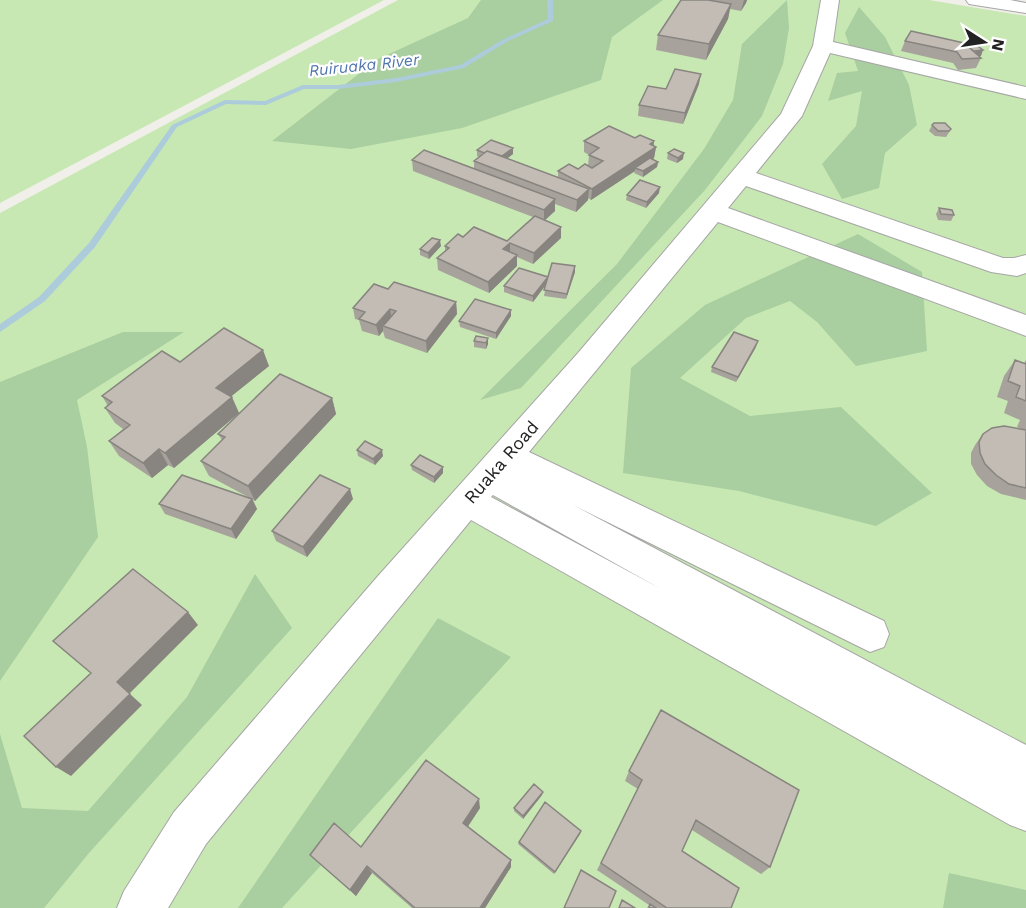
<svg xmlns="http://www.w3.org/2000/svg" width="1026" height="908" viewBox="0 0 1026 908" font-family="'Work Sans',sans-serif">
  <rect width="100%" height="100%" fill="#f1efe9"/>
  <path fill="#c7e8b2" d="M0 0H384L0 203Z
    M398 0H929L1026 16V908H0V213Z"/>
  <path fill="#a9cea0" d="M481 0H663L612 37 601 80 462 128 351 149 272 141 378 59 468 18Z
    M787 0 789 28 783 64 762 116 705 190 521 388 480 400 617 264 704 149 733 100 742 44Z
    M859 7 885 37 909 85 917 125 885 153 879 188 842 199 822 164 856 126 862 91 828 101 837 73 858 71 845 33Z
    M858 234 922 272 927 351 856 366 817 322 790 301 746 318 680 378 750 416 841 407 932 493 876 526 739 491 623 473 631 368 705 305Z
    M123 332H184L77 400 87 447 98 537 0 681V382Z
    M255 574 292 628 89 853 44 908H0V734L22 808 88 811 187 697Z
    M438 618 511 657 282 908H238Z
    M949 873 1026 890V908H943Z"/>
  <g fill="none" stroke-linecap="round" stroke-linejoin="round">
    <path fill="#acccdc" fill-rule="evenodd" d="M547 0H553V21L508 41 464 68 396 82 338 89H304L266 105 226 104 177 127 95 247 45 301 0 332V324L39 297 89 243 172 125 225 100 265 101 303 85H338L396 78 460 65 504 39 548 19Z"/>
    <defs>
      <path id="minor" d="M821 0H839L833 42 1026 87V99L830 53 802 116 756 173 1003 258H1014L1026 255V273L1017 276 991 272 746 186 728 208 1026 315V336L718 222 529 452 884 621 889 634 884 647 870 652 573 505 1026 745V831L1010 825 471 520 206 844 168 908H117L124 891 174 812 378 576 578 353 781 114 813 46ZM493 495 661 589 491 497Z
        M966 0H1010L1026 3V13L975 5 969 4Z"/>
    </defs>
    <use href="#minor" stroke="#a6a6a6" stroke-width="2"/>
    <use href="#minor" fill="#fff" fill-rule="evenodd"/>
  </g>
  <path fill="#a7a29c" d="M681 0H747L746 3 741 11 730 9 728 19 706 60 656 50 658 35Z
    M905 41 981 56H979L981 58 976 68 958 70 953 63 901 51Z
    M699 84 683 124 638 116 639 105 666 89Z
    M932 125 951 129 948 134 946 137 935 136 929 131Z
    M635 138 654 141V146L656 147 654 158 653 159 658 162 657 167 643 177 634 173 635 171 591 200 588 198V200L576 212 555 204V211L545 220 561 238 533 264 517 257V266L489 293 438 270 437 258 445 251V246L463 237 507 241 533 217 413 171 412 160 474 169V161L479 157 477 156V150L513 154 507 158 558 177V171L578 169 588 166 589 155 584 152V141Z
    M668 153 683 159 677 163 667 159Z
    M659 193 646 208 626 200 627 195Z
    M939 208 954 215 951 221 938 220 936 214Z
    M441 246 429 259 420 255V249Z
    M575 272 566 299 544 296 546 285 533 302 504 292V286L547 280Z
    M388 289 456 302 457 314 427 353 385 338 383 331 379 336 362 331 359 320 355 319 353 308Z
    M511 310V316L496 339 460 327 459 321Z
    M474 341 488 344 486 349 474 347Z
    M756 347 736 382 711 372 712 367Z
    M1015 360 1024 363 1026 360V500L1001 494 987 486 977 475 971 464V453L975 445 983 434 1023 430 1017 427 1020 420 1004 413 1008 401 997 397 1004 376Z
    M180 362 269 366 231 396 239 413 174 468 168 465 152 478 119 456 109 441 123 429 115 423 105 408 108 406 102 396Z
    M332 398 336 414 255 501 253 500 257 509 236 539 165 514 159 504 248 497 209 476 201 461 222 440 218 434Z
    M357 450 383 456 375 465 358 456Z
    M411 465 443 467V473L434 483 412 470Z
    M353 499 307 557 276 541 272 531Z
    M629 771 770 867 761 874 692 830 682 851 731 908H647L649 905 597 870 638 789 625 781Z
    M542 795 523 819 514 811V808Z
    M480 808 468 826 511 860V867L485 908H412L372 873 356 896 310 855 361 847Z
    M580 834 554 874 518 844 519 842Z"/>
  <path fill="#88847f" d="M744 0H747L746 3 741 11Z
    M731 4 728 19 706 60 709 44Z
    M983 50 981 56 969 57 971 52Z
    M701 74 699 84 683 124 685 113Z
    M654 141 653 148 656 147 654 158 638 169 635 168V171L591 200 592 189Z
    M513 148V154L499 165V159Z
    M684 153 683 159 677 163 678 158Z
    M658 162 657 167 643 177V171Z
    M660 187 659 193 646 208 647 202Z
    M589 189 588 200 576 212 577 200Z
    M555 199V211L544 221V210Z
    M561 227V238L533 264 534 253Z
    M440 240 441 246 429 259 428 253Z
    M510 243V254L503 249Z
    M517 255V266L489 293 488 282Z
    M575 266V272L566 299 567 294Z
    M548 277 547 283 533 302V296Z
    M456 302 457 314 427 353 426 341Z
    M390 309 392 320 383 326V331L379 336 376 325Z
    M511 310V316L496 339V333Z
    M488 338V344L486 349V343Z
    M758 341 756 347 736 382 738 377Z
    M263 350 269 366 223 403 216 388Z
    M232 397 239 413 174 468 165 453Z
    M332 398 336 414 255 501 248 486Z
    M159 449 168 465 152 478 143 463Z
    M382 450 383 456 375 465 373 459Z
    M443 467V473L434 483V477Z
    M350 489 353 499 307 557 303 547Z
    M252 499 257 509 236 539 231 529Z
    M188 612 198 625 129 694 117 682Z
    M130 694 142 705 71 776 56 767Z
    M543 792 542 795 523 819V816Z
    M479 799 480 808 465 831 463 823Z
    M581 831 580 834 554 874 555 872Z
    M511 860V867L485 908H480Z
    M367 866 372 873 356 896 350 890Z"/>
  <path fill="#c2bcb5" stroke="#88847f" stroke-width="1.5" d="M681 0H708L731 4 709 44 658 35Z
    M911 31 964 43 981 58 962 59 957 52 905 41Z
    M975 44 983 50 974 51 966 45Z
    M675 69 701 74 685 113 639 105 648 86 666 89Z
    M934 123H945L951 129 949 131H938L932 125Z
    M609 126 635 138 640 135 654 141 650 144 656 147 592 189 558 171 569 164 578 169 585 164 592 168 603 161 589 155 599 148 584 141Z
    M491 140 513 148 502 156 487 151 484 153 477 150Z
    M674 149 684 153 678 158 668 153Z
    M424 150 555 199 544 210 412 160Z
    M487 151 589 189 577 200 474 161Z
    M650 158 658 162 643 171 635 168Z
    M640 180 660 187 647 202 627 195Z
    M939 208 952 210 954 215 941 214Z
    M535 216 561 227 534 253 510 243 503 249 517 255 488 282 437 258 449 248 445 246 458 234 463 237 474 227 507 241Z
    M432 238 440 240 428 253 420 249Z
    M552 263 575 266 567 294 544 290Z
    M519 268 548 277 533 296 504 286Z
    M394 282 456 302 426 341 383 326 396 311 390 309 376 325 359 319 365 312 353 308 374 284 388 289Z
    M475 299 511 310 496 333 459 321Z
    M224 328 263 350 216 388 232 397 165 453 159 449 143 463 109 441 130 425 105 408 112 402 102 396 162 351 180 362Z
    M734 332 758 341 738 377 712 367Z
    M476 336 488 338 486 343 474 341Z
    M1015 360 1026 364V401L1016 397 1020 386 1008 381Z
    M280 374 332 398 248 486 201 461 225 437 218 434Z
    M1004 426 1026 430V488L1009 484 996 475 985 464 980 453 979 442 983 434 992 428Z
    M365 441 382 450 373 459 357 450Z
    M420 455 443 467 434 477 411 465Z
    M182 475 252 499 231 529 159 504Z
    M320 475 350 489 303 547 272 531Z
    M133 569 188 612 117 682 130 694 56 767 24 736 91 673 53 641Z
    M661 710 799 790 770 867 696 820 682 851 739 888 731 908H667L601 863 642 780 629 771Z
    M426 760 479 799 463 823 511 860 480 908H415L367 866 350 890 310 855 334 823 361 847Z
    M534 784 543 792 523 816 514 808Z
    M545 802 581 831 555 872 519 842Z
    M581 870 616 891 609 908H564Z
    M622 900 635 908H619Z
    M650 904 656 908H649Z"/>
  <g text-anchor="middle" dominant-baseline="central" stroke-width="4.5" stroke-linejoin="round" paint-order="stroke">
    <g font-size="16" font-style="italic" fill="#5176ae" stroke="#fff">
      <text transform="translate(364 65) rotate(-6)">Ruiruaka River</text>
    </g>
    <g font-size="18" fill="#222" stroke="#fff">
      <text transform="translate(501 462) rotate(-49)">Ruaka Road</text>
    </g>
  </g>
  <g transform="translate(984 42) rotate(102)" stroke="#ffffff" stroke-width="4.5" paint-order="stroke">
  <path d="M0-4.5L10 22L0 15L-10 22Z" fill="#222222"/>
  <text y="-9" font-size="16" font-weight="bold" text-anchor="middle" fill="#222222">N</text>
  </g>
</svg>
